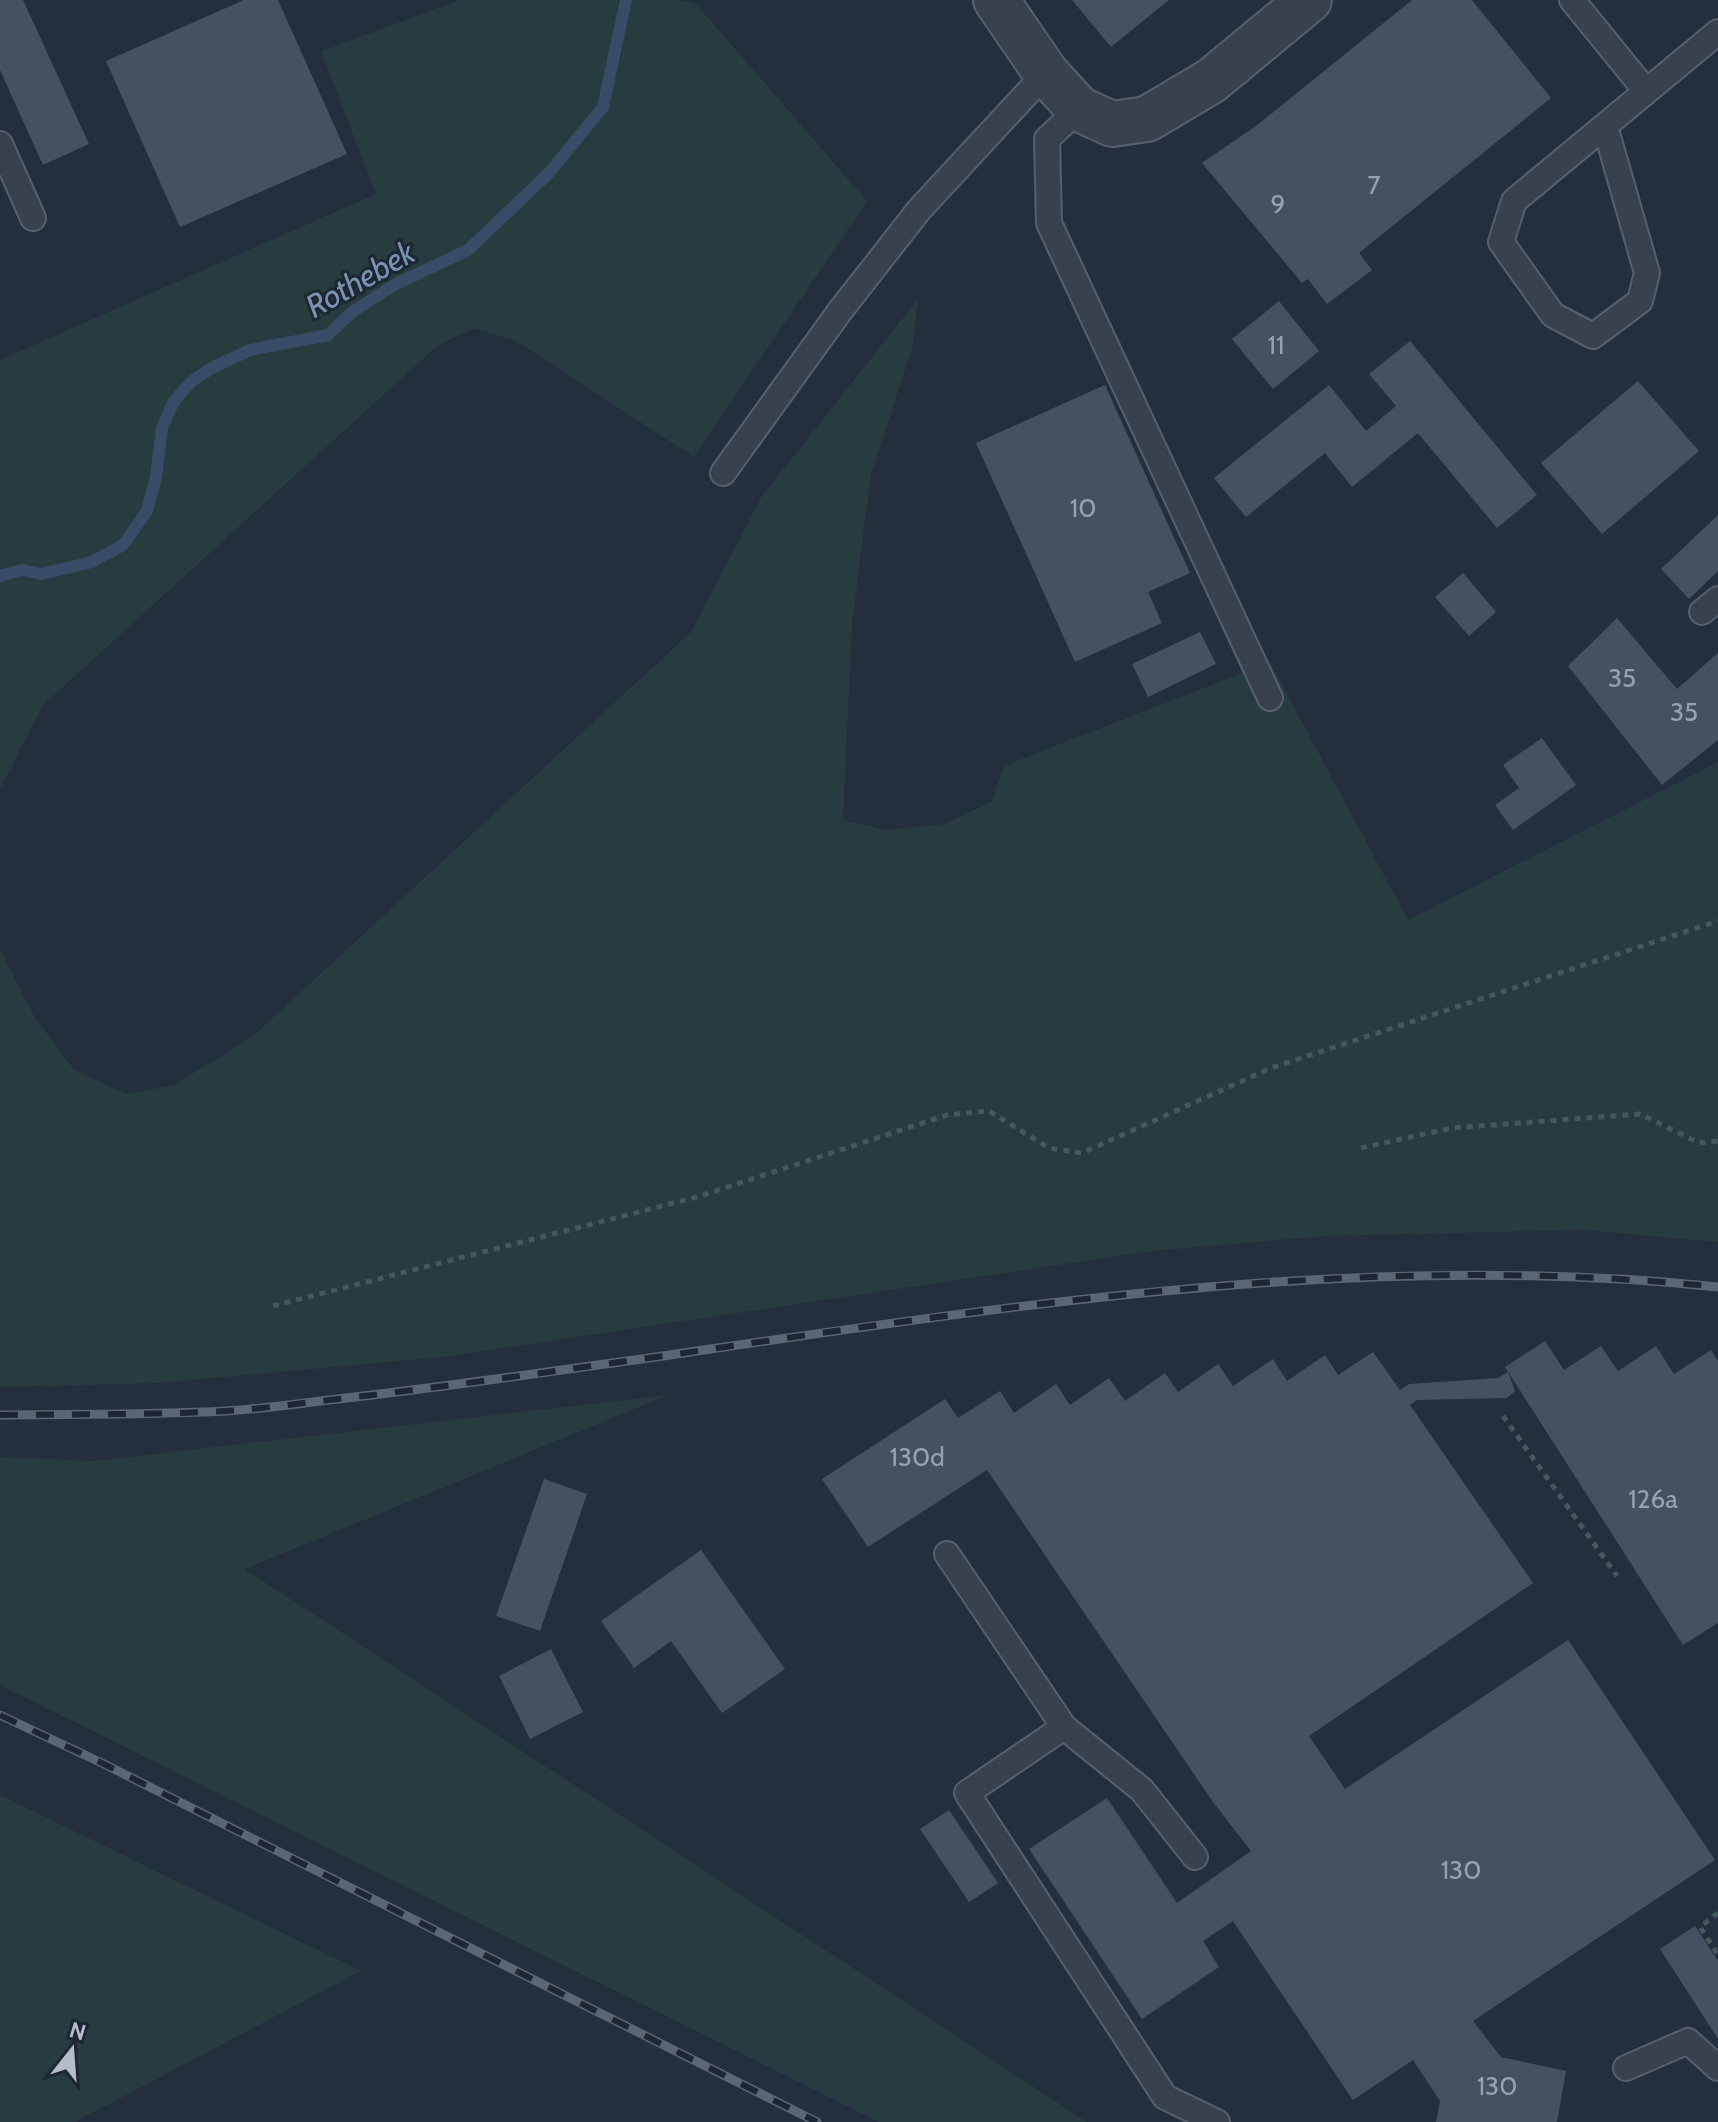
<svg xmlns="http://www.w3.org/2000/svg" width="1718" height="2122" viewBox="0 0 1718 2122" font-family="Cabin,sans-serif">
  <rect width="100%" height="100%" fill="#242f3e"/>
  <path fill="#263c3f" d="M460 0H679L696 4 867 201 694 457 516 341 474 328 437 346 43 705 0 789V360L376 194 321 51Z
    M918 299 913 346 871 474 852 624 843 820 887 830 945 824 992 801 1004 766 1270 662 1408 920 1718 762V1242L1584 1230 1324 1236 1152 1251 443 1357 159 1383 0 1387V950L34 1016 74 1070 126 1094 174 1085 252 1037 691 632 762 496Z
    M668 1395 245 1569 1087 2122H879L0 1685V1457L94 1461Z
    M0 1795 361 1971 75 2122H0Z"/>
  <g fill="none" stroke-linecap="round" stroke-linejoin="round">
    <path stroke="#394c67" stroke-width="12" d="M0 576 22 570 41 574 92 562 123 545 147 511 156 477 162 428 174 401 191 382 210 369 250 350 328 335 352 312 396 284 468 250 549 173 603 107 626 0"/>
  </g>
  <path fill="#455162" d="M0 0H23L89 144 43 165 0 70Z
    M244 0H278L347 154 180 227 106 61Z
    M1072 0H1169L1111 47Z
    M1412 0H1472L1551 98 1359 253 1372 270 1327 304 1308 279 1302 283 1202 163 1256 126Z
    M1279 301 1319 351 1273 389 1232 339Z
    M1410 341 1537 495 1497 528 1418 433 1352 487 1325 453 1246 517 1214 478 1329 385 1366 431 1396 406 1369 374Z
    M1638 381 1699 451 1602 534 1541 463Z
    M1105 385 1190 573 1148 592 1162 623 1075 662 976 443Z
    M1718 515V571L1689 599 1661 569Z
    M1463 573 1496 612 1469 636 1435 597Z
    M1617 618 1677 689 1718 653V740L1662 785 1568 666Z
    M1200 632 1216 664 1148 697 1132 664Z
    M1542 738 1576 785 1513 830 1495 805 1519 788 1503 765Z
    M1545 1341 1564 1370 1601 1346 1618 1371 1656 1346 1674 1374 1711 1350 1718 1361V1623L1683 1645 1505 1367Z
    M1373 1352 1400 1390 1409 1384 1498 1378 1508 1372 1515 1391 1507 1398 1417 1400 1410 1405 1533 1583 1309 1736 1345 1789 1568 1640 1715 1860 1473 2021 1501 2057 1566 2071 1557 2122H1436L1440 2101 1413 2060 1353 2100 1233 1921 1203 1941 1219 1967 1142 2019 1029 1849 1107 1798 1177 1903 1251 1851 1213 1802 987 1470 868 1547 822 1479 945 1399 958 1418 1000 1391 1014 1413 1056 1384 1070 1405 1109 1378 1125 1401 1165 1373 1178 1392 1218 1364 1233 1386 1273 1359 1287 1381 1325 1355 1338 1375Z
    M544 1479 587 1494 540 1631 496 1616Z
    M701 1550 785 1669 722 1713 671 1641 634 1668 601 1621Z
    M551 1649 583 1712 530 1739 499 1676Z
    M949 1810 998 1883 969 1902 920 1829Z
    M1695 1926 1718 1961V2039L1660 1949Z"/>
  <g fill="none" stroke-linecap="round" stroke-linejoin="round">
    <defs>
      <path id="service" d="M1572 0 1646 91
        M1079 109 1047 139 1049 223 1270 698
        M1605 126 1647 273 1640 301 1593 336 1553 315 1501 242 1514 201 1718 32
        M0 144 33 218
        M723 473 840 311 919 210 1046 73
        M1702 612 1718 599
        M947 1554 1064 1727 967 1793 1165 2097 1217 2122
        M1064 1727 1142 1790 1195 1857
        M1626 2068 1688 2041 1718 2068"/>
      <path id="minor" d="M996 0 1046 73 1079 109 1112 124 1147 119 1211 81 1309 0"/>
    </defs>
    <use href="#service" stroke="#565f6c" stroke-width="28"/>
    <use href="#minor" stroke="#565f6c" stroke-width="48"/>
    <path stroke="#44595c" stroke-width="5" stroke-dasharray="6 6" stroke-linecap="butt" d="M1361 1148 1452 1128 1640 1114 1699 1143 1718 1141
      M273 1306 697 1197 947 1115 989 1111 1049 1148 1082 1153 1271 1068 1718 921
      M1503 1416 1617 1576
      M1718 1913 1700 1927 1718 1955"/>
    <use href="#service" stroke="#38414e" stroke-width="24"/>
    <use href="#minor" stroke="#38414e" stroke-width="44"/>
    <defs>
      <path id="rail" d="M0 1415C75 1414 151 1415 226 1411 260 1409 295 1404 329 1400 438 1388 547 1372 656 1357 1007 1306 1362 1250 1718 1287
        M0 1715 104 1764 817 2122"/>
    </defs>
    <use href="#rail" stroke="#5a6575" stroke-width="9"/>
    <use href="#rail" stroke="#1d2633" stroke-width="6" stroke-dasharray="18" stroke-linecap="butt"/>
  </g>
  <g text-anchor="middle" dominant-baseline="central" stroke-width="6" stroke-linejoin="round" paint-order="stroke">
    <g font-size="26" fill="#98a1af">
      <text x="1374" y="185">7</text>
      <text x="1278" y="204">9</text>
      <text x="1276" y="345">11</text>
      <text x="1083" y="508">10</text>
      <text x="1622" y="678">35</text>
      <text x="1684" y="712">35</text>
      <text x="917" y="1457">130d</text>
      <text x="1653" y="1499">126a</text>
      <text x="1461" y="1870">130</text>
      <text x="1497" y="2086">130</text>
    </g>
    <g font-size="32" font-style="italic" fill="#7c92b1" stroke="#1d2633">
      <text transform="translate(360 279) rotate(-30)">Rothebek</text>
    </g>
  </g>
  <g transform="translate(72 2050) rotate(17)" stroke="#1d2633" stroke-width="6" paint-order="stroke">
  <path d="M0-6L14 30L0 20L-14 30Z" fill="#b4bcc9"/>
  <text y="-12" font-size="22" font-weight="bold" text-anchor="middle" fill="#b4bcc9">N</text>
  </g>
</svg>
